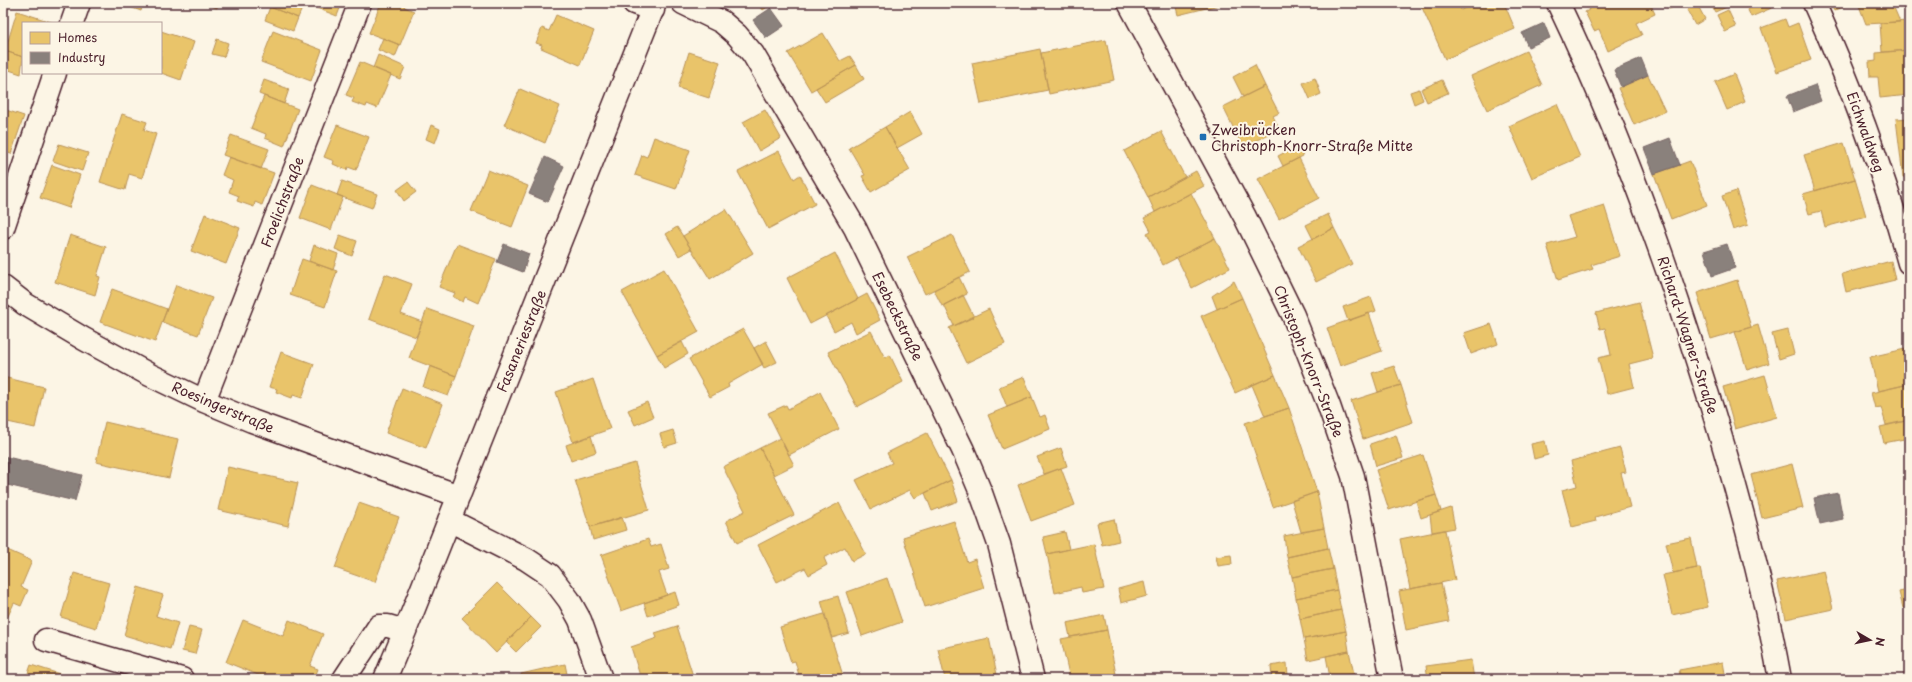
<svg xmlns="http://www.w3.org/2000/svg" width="1912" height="682" viewBox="0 0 1912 682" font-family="'Playpen Sans',sans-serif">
  <rect width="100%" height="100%" fill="#fcf5e5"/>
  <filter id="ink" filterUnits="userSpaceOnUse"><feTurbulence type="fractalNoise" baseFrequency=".025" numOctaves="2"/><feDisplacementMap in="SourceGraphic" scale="8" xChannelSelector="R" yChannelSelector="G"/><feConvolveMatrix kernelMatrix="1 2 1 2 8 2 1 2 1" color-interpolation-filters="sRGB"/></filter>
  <g filter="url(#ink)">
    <path fill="#e9c46a" stroke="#b99257" d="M132 3H143L141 11 130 7Z
      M203 3H218L217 8Z
      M271 3H296L303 6 298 18 270 7Z
      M304 3H342L337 16Z
      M381 3H406L404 7 414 11 400 45 369 33Z
      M758 3H773L763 10Z
      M1175 3H1227L1178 15Z
      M1420 3H1458L1461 10 1475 3H1504L1515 29 1445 59Z
      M1586 3H1650L1655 14 1636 23 1642 35 1608 51 1599 29 1594 31 1585 12 1589 10Z
      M1665 3H1682L1669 9Z
      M1710 3H1725L1727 7 1715 12Z
      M1745 3H1783L1751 17Z
      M1830 3H1851L1834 11Z
      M1858 3H1892L1900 22 1866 24Z
      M1697 4 1705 19 1695 25 1687 10Z
      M270 7 298 18 293 31 265 20Z
      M1728 10 1736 27 1725 32 1717 15Z
      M17 11 54 23H23V57L5 51Z
      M556 15 594 31 580 65 541 48 542 45 536 43 542 28 549 31Z
      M1785 19 1788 27 1798 23 1811 60 1777 72 1761 28Z
      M1907 21 1909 50 1882 52 1880 23Z
      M161 31 194 42 181 80 161 73Z
      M273 31 322 50 311 81 261 62Z
      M823 33 840 61 850 56 856 65 811 91 788 53Z
      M383 38 400 45 395 57 378 50Z
      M217 39 228 43 224 57 212 54Z
      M1106 40 1114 80 1049 94 1041 53Z
      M1040 49 1048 90 981 104 972 63Z
      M1909 50V95L1880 98 1878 77H1870L1869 62 1876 61V53Z
      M5 51 23 57 21 74 3 68Z
      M1526 51 1542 85 1487 110 1471 76Z
      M689 52 720 62 709 98 678 88Z
      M378 55 405 67 400 79 373 68Z
      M360 62 391 75 377 108 367 104 366 107 352 102 354 98 346 95Z
      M856 65 864 79 825 102 816 88Z
      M1255 65 1265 86 1243 97 1233 77Z
      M1734 74 1745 102 1727 110 1715 82Z
      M1648 75 1665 111 1634 125 1618 88Z
      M1315 78 1321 94 1310 99 1303 83Z
      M264 80 289 89 284 104 259 94Z
      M1442 80 1448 93 1427 102 1421 89Z
      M1265 86 1279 113 1273 116 1279 129 1243 147 1223 107Z
      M520 89 560 106 545 143 504 125Z
      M1419 89 1423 100 1414 104 1410 92Z
      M264 96 298 109 284 146 265 138 266 134 251 128Z
      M1557 104 1580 157 1532 178 1509 126Z
      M3 109 24 116 11 154 3 151Z
      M765 110 781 138 759 151 743 122Z
      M910 112 922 134 897 148 885 127Z
      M122 114 147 122 144 130 156 134 142 178 129 174 125 190 100 182Z
      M1909 118V177H1903L1896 119Z
      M337 125 369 137 356 170 348 167 347 170 333 164 334 161 324 157Z
      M431 125 440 129 435 143 426 139Z
      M885 127 910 170 871 192 862 176 865 175 849 148Z
      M1161 131 1185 177 1148 197 1124 151Z
      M231 135 269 149 261 169 223 155Z
      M654 137 690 150 676 189 635 175 642 155 647 157Z
      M1844 143 1855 179 1815 191 1804 155Z
      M59 144 88 153 82 171 53 161Z
      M1298 145 1303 156 1283 166 1278 156Z
      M779 151 794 179 800 175 815 204 768 229 738 172Z
      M229 157 274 173 262 205 255 202 254 207 237 201 239 196 229 192 233 180 222 175Z
      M1299 158 1319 198 1279 219 1258 179Z
      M1690 161 1707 205 1671 219 1654 174Z
      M52 165 80 175 69 208 40 198Z
      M488 170 528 186 512 227 471 211Z
      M1196 171 1204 186 1155 212 1148 197Z
      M1855 179 1866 216 1825 227 1821 211 1809 214 1803 194Z
      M342 181 377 194 372 208 337 195Z
      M408 182 416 192 404 201 397 190Z
      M312 185 343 197 331 230 300 218Z
      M1736 191 1748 225 1733 230 1722 196Z
      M1191 193 1215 238 1163 265 1147 233 1151 231 1144 218Z
      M1604 205 1620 256 1591 265 1593 269 1558 280 1547 245 1575 237 1568 216Z
      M726 209 753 253 710 279 683 236Z
      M205 214 240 228 226 264 191 251Z
      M1328 214 1334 228 1313 239 1306 225Z
      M677 227 691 249 679 256 666 234Z
      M1334 228 1352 264 1316 282 1298 246Z
      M70 235 106 247 97 276 100 277 95 295 55 282Z
      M340 235 357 241 352 256 335 249Z
      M952 235 970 272 925 294 907 257Z
      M1215 238 1230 268 1192 288 1177 258Z
      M457 244 496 259 478 303 465 297 463 302 453 297 455 293 439 287Z
      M314 245 338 254 333 270 309 261Z
      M835 253 858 299 810 324 787 278Z
      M302 259 337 271 325 307 290 295Z
      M1891 261 1895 280 1846 292 1842 274Z
      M664 269 699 332 657 355 622 292Z
      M385 274 412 284 401 314 422 322 416 337 369 319Z
      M959 277 967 294 942 306 934 290Z
      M1737 280 1751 327 1711 339 1697 293Z
      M1234 281 1242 298 1217 309 1212 296Z
      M176 285 212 298 198 335 162 322Z
      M112 289 167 309 155 342 100 322Z
      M867 294 880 320 856 333 851 322 834 331 826 316Z
      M963 295 974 317 954 326 944 305Z
      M1371 297 1376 311 1348 321 1343 307Z
      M1242 298 1275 375 1235 393 1201 316Z
      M1639 302 1653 358 1629 364 1634 387 1607 394 1598 358 1611 355 1605 328 1600 329 1596 313Z
      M427 309 474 326 456 376 409 358Z
      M989 309 1005 344 966 363 949 328Z
      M1369 313 1382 351 1340 366 1327 328Z
      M1491 324 1498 344 1471 354 1464 333Z
      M1758 325 1769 363 1747 370 1735 332Z
      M743 329 763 364 728 384 729 387 710 397 689 359Z
      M1788 330 1794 354 1779 359 1772 334Z
      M871 331 885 358 890 355 903 382 857 407 828 352Z
      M766 341 777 362 764 368 754 348Z
      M682 342 688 354 664 368 657 355Z
      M1905 349 1909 365V384L1878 391 1870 357Z
      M281 352 314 364 302 398 293 395 292 398 276 392 277 389 269 387Z
      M430 366 456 376 448 396 423 387Z
      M1394 366 1401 385 1378 392 1372 373Z
      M1275 375 1289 408 1265 416 1252 385Z
      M1765 375 1777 417 1735 429 1723 387Z
      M3 377 44 387 35 428 3 421Z
      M1024 377 1032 397 1007 407 999 387Z
      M593 379 610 429 573 442 556 392Z
      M1909 384V420L1886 425 1881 407 1875 408 1871 393Z
      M1401 385 1413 422 1363 439 1351 401Z
      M402 388 443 404 426 448 386 433Z
      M820 392 839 429 789 455 768 413 786 405 788 409Z
      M1032 397 1040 417 1045 415 1050 429 1002 449 988 415Z
      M647 402 653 417 635 425 628 410Z
      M1289 408 1317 492 1273 507 1245 423Z
      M1906 421 1909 438 1884 443 1880 427Z
      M105 422 178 439 169 478 96 462Z
      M673 430 677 443 664 447 660 434Z
      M927 433 951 480 915 498 910 490 871 509 856 480 892 463 887 453Z
      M1396 435 1403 458 1376 466 1370 444Z
      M591 436 596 452 571 461 566 445Z
      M780 438 794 465 774 475 760 448Z
      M1545 441 1548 455 1534 459 1531 444Z
      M760 448 794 515 737 543 726 521 745 511 723 467Z
      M1061 448 1067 466 1044 474 1037 457Z
      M1620 448 1626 472 1621 473 1630 507 1595 517 1596 521 1572 527 1562 490 1577 486 1571 461Z
      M1423 455 1436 495 1389 510 1376 470Z
      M635 463 649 510 590 527 575 480Z
      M1792 464 1803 508 1762 518 1751 475Z
      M228 467 298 483 288 526 218 510Z
      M1061 468 1075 505 1031 521 1018 485Z
      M951 480 958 501 932 511 925 493Z
      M1317 492 1324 528 1301 532 1292 501Z
      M1436 495 1441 511 1421 518 1416 501Z
      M359 503 399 517 375 582 335 568Z
      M839 503 866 554 852 561 845 547 824 558 827 565 809 575 805 568 777 582 758 545Z
      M1451 508 1455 528 1432 532 1430 515Z
      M1906 516H1909V529H1908Z
      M622 517 626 530 593 540 590 527Z
      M1114 519 1119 541 1102 545 1097 523Z
      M954 521 967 562 975 559 984 588 925 607 903 537Z
      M1324 528 1328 548 1287 557 1284 536Z
      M1907 529H1909V547Z
      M1445 530 1455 580 1410 589 1400 539Z
      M1065 532 1069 549 1047 554 1043 537Z
      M1691 538 1697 568 1673 573 1666 543Z
      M648 539 651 547 661 544 669 569 659 572 667 595 621 611 601 555Z
      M1094 544 1104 589 1082 593 1081 587 1055 593 1047 554Z
      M3 548 32 561 21 587 28 590 21 606 14 603 3 627Z
      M1328 548 1333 569 1292 577 1287 557Z
      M1231 555 1232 564 1218 566 1216 557Z
      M1697 568H1700L1708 607 1672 615 1663 575Z
      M1333 569 1337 590 1296 598 1292 577Z
      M1824 571 1833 609 1786 619 1777 581Z
      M74 573 109 583 96 628 61 617Z
      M887 578 902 622 862 636 847 592Z
      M1144 582 1147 596 1121 603 1118 589Z
      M497 583 531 617 496 653 462 618Z
      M1441 583 1449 621 1406 630 1399 591Z
      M138 587 163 595 156 616 178 623 170 649 124 635Z
      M1337 590 1341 610 1300 619 1296 598Z
      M1908 590 1909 607 1903 608 1899 592Z
      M675 592 679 605 648 616 644 603Z
      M838 596 849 633 832 638 821 601Z
      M1341 610 1346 631 1304 639 1300 619Z
      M824 614 844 679H800L795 661 791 662 780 627Z
      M1104 615 1107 630 1070 637 1067 623Z
      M531 617 541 627 516 652 506 642Z
      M243 620 283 636 289 620 323 634 310 666 318 669 314 679H268L226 662Z
      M677 626 694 679H641L631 647 657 638 655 633Z
      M189 627 202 630 195 654 182 651Z
      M1107 630 1116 674 1091 679H1070L1061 639Z
      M1346 631 1349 651 1308 660 1304 639Z
      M989 638 998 679H945L938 649Z
      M1349 651 1354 674 1330 678 1326 656Z
      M1471 660 1474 679H1428L1426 666Z
      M1723 662 1726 679H1681L1679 670Z
      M1287 663 1288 676 1272 678 1271 666Z
      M565 664 568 679H522L521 674Z
      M31 665 69 677V679H26Z
      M1354 674 1355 679H1323L1330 678Z
      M1180 676 1181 679H1170V678Z"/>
    <path fill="#8a817c" stroke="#776464" d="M771 8 784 26 766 38 753 20Z
      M1544 23 1550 38 1528 47 1522 33Z
      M1641 58 1648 75 1621 87 1614 70Z
      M1815 85 1821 101 1793 112 1787 96Z
      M1670 138 1680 165 1654 174 1644 148Z
      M545 157 564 166 548 202 529 194Z
      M504 244 529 254 523 272 497 262Z
      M1727 244 1735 268 1712 276 1704 251Z
      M3 456 82 475 75 501 3 484Z
      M1838 493 1843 519 1820 524 1814 498Z"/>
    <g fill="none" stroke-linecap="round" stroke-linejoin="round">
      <defs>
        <path id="minor" d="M634 3 653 10
          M683 3 722 22 737 35 753 54 855 228 963 450 981 493 999 544 1033 679
          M1129 3 1245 217 1293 315 1329 406 1353 476 1392 679
          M1558 3C1615 122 1661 245 1700 370 1733 472 1761 574 1780 679
          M1814 3C1852 87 1884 174 1909 263
          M72 23 79 3
          M3 228 55 73
          M3 287 25 304 84 339 150 375 204 401 252 421 459 496
          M204 401 360 3
          M449 520 526 559 550 575 569 600 580 620 601 679
          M46 640 182 679
          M344 679 379 626H388L405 631
          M385 679 405 631 655 3"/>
      </defs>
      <use href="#minor" stroke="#4a1f2b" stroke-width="25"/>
      <use href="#minor" stroke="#fcf5e5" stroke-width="22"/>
    </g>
  </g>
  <rect fill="#1f6fb2" stroke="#fcf5e5" stroke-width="1.5" x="1199" y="133" width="8" height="8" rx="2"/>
  <g text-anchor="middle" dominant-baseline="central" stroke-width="4" stroke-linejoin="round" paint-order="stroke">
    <g font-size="14" fill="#4a1f2b" stroke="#fcf5e5" text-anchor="start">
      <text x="1211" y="129">Zweibrücken<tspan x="1211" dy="16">Christoph-Knorr-Straße Mitte</tspan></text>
    </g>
    <g font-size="14" fill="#4a1f2b" stroke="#fcf5e5">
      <text transform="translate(1866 132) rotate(70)">Eichwaldweg</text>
      <text transform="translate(282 202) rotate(-69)">Froelichstraße</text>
      <text transform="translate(898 316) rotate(64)">Esebeckstraße</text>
      <text transform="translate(1688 335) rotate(72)">Richard-Wagner-Straße</text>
      <text transform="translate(521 341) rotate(-68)">Fasaneriestraße</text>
      <text transform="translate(1309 361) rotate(68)">Christoph-Knorr-Straße</text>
      <text transform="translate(223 407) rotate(23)">Roesingerstraße</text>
    </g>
  </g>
  <rect width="1912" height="682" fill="none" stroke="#fcf5e5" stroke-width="16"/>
  <rect x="8" y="8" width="1896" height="666" fill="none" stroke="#4a1f2b" stroke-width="1.5" filter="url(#ink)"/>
  <rect x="22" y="22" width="140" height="52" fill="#fcf5e5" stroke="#b59f9b"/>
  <rect x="30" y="32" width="20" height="12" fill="#e9c46a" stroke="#b59f9b"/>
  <text x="58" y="42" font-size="12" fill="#4a1f2b">Homes</text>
  <rect x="30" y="52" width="20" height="12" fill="#8a817c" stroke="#b59f9b"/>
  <text x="58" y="62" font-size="12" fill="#4a1f2b">Industry</text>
  <g transform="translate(1870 640) rotate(99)" stroke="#fcf5e5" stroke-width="3" paint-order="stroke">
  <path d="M0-3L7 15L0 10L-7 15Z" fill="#4a1f2b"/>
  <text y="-6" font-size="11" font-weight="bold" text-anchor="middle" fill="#4a1f2b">N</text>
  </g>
</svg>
